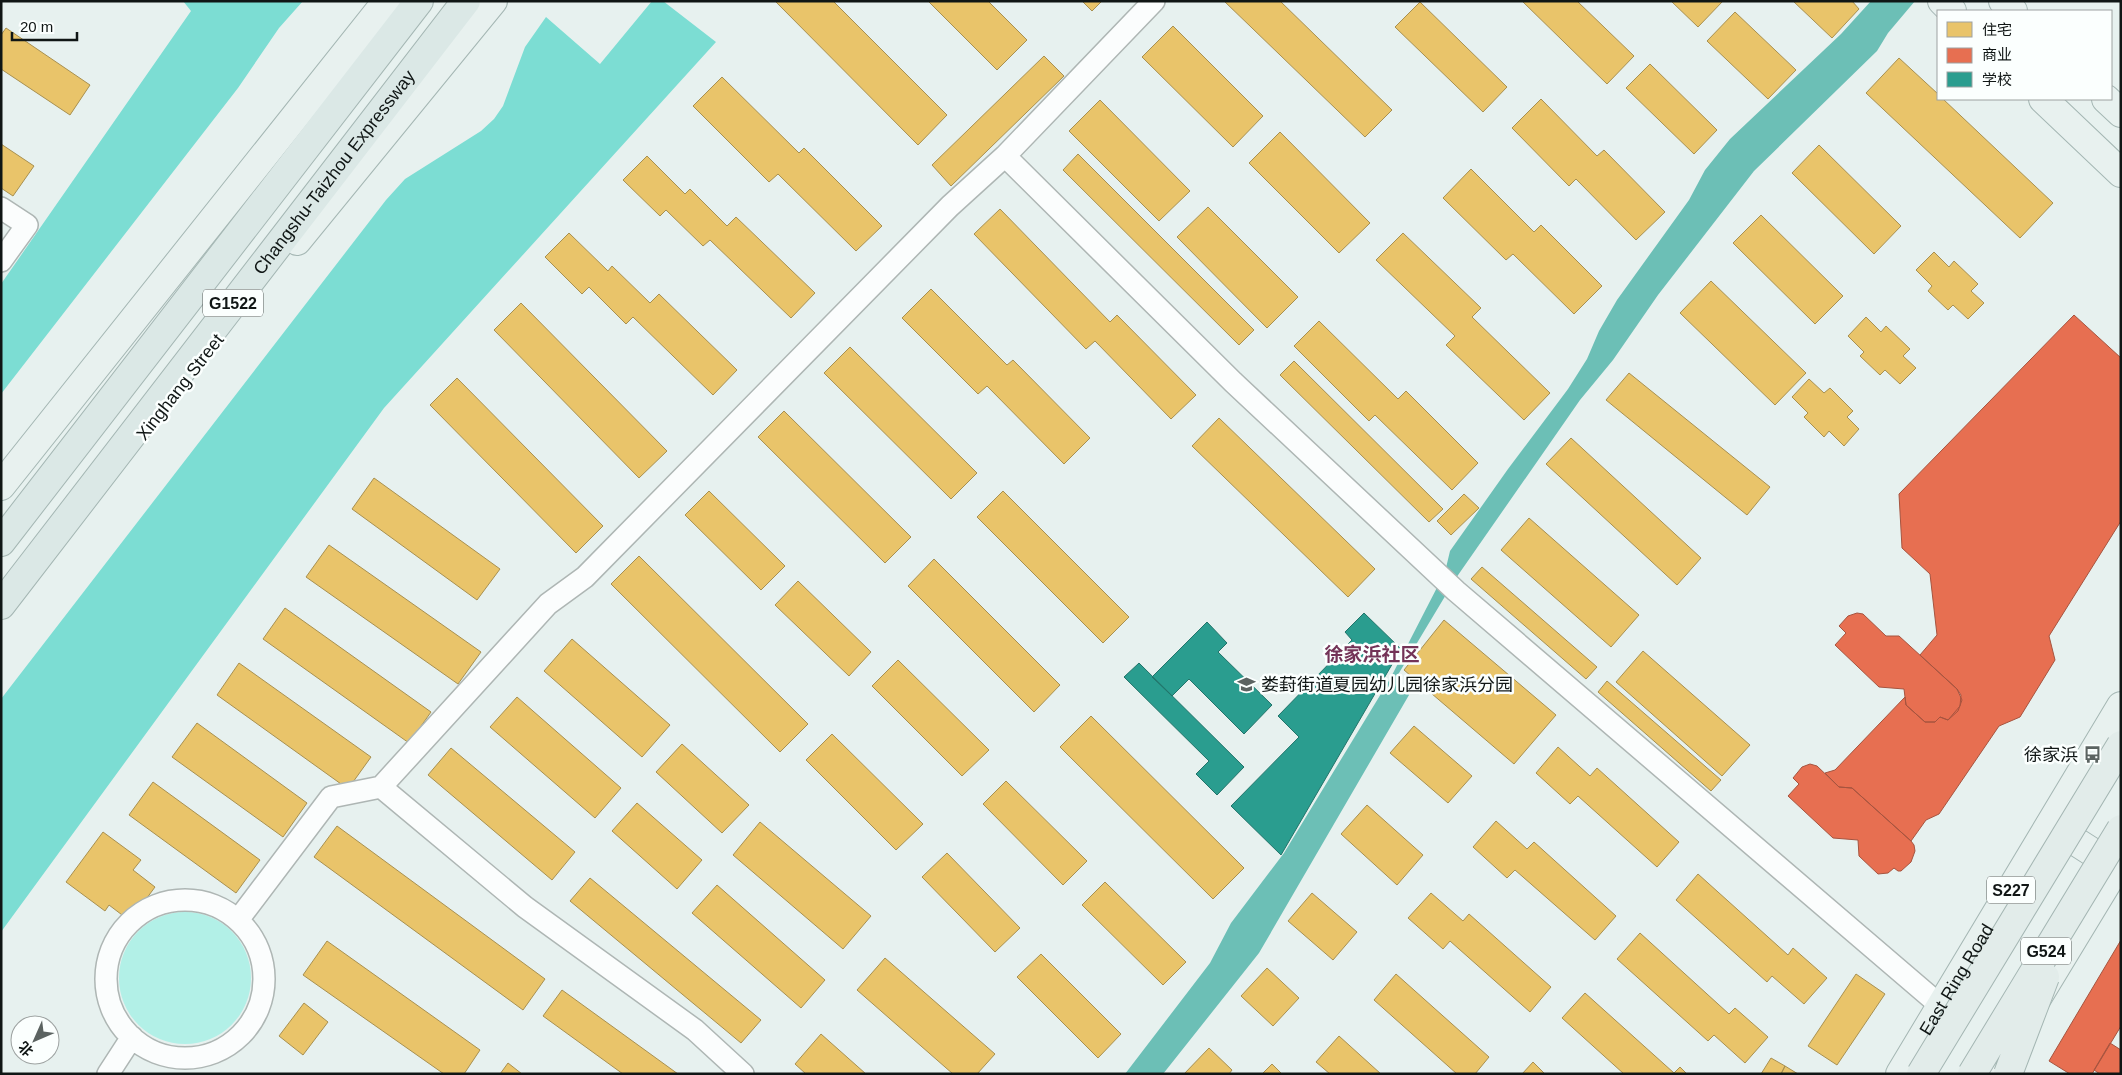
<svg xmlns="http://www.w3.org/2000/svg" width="2122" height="1075" viewBox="0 0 2122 1075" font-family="Arial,'Noto Sans SC',sans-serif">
  <rect width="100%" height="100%" fill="#e7f1ef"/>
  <path fill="#b2f0e7" d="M119 978a66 66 0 1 1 132 0a66 66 0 1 1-132 0Z"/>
  <path fill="#7cddd3" d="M183 1H303L279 28 238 88 1 394V284L191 11Z
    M652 1H663L716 42 384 408 1 932V699L386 200 405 179 481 131 494 119 503 106 525 47 546 17 600 64Z"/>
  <path fill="#6cbfb6" d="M1871 1H1915L1888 33 1877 51 1754 171 1658 295 1613 360 1580 400 1456 578 1396 678 1409 695 1259 953 1163 1074H1125L1210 963 1231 923 1284 853 1390 679 1445 572 1450 551 1508 469 1568 389 1587 359 1599 331 1617 300 1689 200 1705 170 1730 139 1841 34Z"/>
  <path fill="#e9c46a" stroke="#a89050" d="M775 1H833L947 115 918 145Z
    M928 1H988L1027 40 997 70Z
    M1082 1H1102L1092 11Z
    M1224 1H1280L1392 110 1365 137Z
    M1522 1H1577L1634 56 1607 84Z
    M1671 1H1723L1698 27Z
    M1793 1H1852L1859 9 1832 38Z
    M1420 2 1507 87 1483 112 1395 27Z
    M1735 12 1796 70 1768 99 1707 41Z
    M1173 26 1263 116 1233 147 1142 57Z
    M6 28 90 85 70 115 1 69V35Z
    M1044 56 1064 76 951 186 932 165Z
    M1899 58 1938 94V99H1943L2053 203 2020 238 1866 93Z
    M1650 64 1717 130 1694 154 1626 88Z
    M722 77 799 153 804 148 882 226 856 251 778 174 769 182 693 106Z
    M1541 99 1597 156 1604 150 1665 212 1636 240 1576 179 1569 186 1512 128Z
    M1100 100 1190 191 1159 221 1069 131Z
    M1280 132 1370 223 1339 253 1249 163Z
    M1 144 34 166 13 196 1 188Z
    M1819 145 1901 226 1874 254 1792 173Z
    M1078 154 1254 330 1239 345 1063 170Z
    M647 156 685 194 690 189 727 226 736 217 815 293 791 318 710 240 703 246 666 210 660 216 623 180Z
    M1471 169 1534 232 1541 225 1602 286 1574 314 1513 254 1506 260 1443 198Z
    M1208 207 1298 297 1267 328 1177 237Z
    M1000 209 1110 322 1117 315 1196 395 1171 419 1095 341 1086 349 974 234Z
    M1761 215 1843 296 1815 324 1733 243Z
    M569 233 608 271 612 266 650 303 659 294 737 370 713 395 633 317 626 324 589 287 582 294 545 257Z
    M1403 233 1481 308 1472 317 1550 393 1524 420 1446 345 1455 336 1376 260Z
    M1934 252 1949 267 1954 261 1978 284 1971 291 1984 303 1968 319 1953 305 1948 310 1928 291 1932 286 1916 270Z
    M1711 281 1806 373 1775 405 1680 313Z
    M931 289 1007 365 1013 360 1090 438 1064 464 987 386 978 394 902 318Z
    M521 303 667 451 639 478 494 330Z
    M1866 317 1881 332 1886 326 1910 349 1903 356 1916 368 1900 384 1885 370 1880 375 1860 356 1864 352 1848 336Z
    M1319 321 1398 399 1406 391 1478 463 1452 490 1375 415 1369 421 1294 346Z
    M850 347 977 473 951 499 824 373Z
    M1294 361 1443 509 1429 522 1280 375Z
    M1629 373 1770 487 1747 515 1606 400Z
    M457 378 603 526 576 553 430 405Z
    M1809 379 1824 393 1830 388 1853 411 1847 417 1859 429 1844 446 1829 431 1824 437 1804 417 1808 413 1792 397Z
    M784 411 911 537 885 563 758 437Z
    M1219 418 1375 569 1348 597 1192 446Z
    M1571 438 1701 558 1677 585 1546 464Z
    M374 478 500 569 477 600 352 509Z
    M709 491 785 566 761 590 685 515Z
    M1003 491 1129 617 1103 643 977 517Z
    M1464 494 1479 508 1451 535 1437 521Z
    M1529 518 1639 615 1611 647 1501 550Z
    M329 545 481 652 458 684 306 577Z
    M639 556 808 724 780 752 611 584Z
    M934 559 1060 685 1034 712 908 586Z
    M1482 567 1597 667 1586 679 1471 579Z
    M798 581 871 652 849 676 775 605Z
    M285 608 431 712 409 743 263 639Z
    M1444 620 1556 715 1514 764 1404 670Z
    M572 639 670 725 642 757 544 671Z
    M1643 651 1750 745 1722 776 1616 682Z
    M898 660 989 750 962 776 872 686Z
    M239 663 371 757 348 789 217 695Z
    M1607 681 1721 780 1711 791 1598 692Z
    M517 697 621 788 595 818 490 727Z
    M1091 716 1244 868 1213 899 1060 747Z
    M197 723 307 803 283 837 172 757Z
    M1414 726 1472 776 1448 803 1390 753Z
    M832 734 923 824 896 850 806 760Z
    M682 744 749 805 722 833 656 772Z
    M1558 747 1590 776 1597 768 1679 842 1657 867 1578 796 1570 804 1536 773Z
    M451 748 575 852 552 880 428 775Z
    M1006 781 1087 861 1063 885 983 804Z
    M153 782 260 860 236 893 129 815Z
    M637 803 702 860 677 889 612 831Z
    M1367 805 1423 855 1397 885 1341 834Z
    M1496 821 1527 849 1534 842 1616 916 1595 940 1515 870 1507 878 1473 847Z
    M760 822 871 916 843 949 733 855Z
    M337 826 545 979 523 1010 314 857Z
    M103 832 141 860 133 870 155 887 130 921 109 905 105 911 66 882Z
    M947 853 1020 928 995 952 922 877Z
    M1698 874 1788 955 1793 948 1827 978 1804 1004 1772 976 1767 982 1676 900Z
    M590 878 761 1020 741 1043 570 901Z
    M1105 882 1186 962 1163 985 1082 905Z
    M717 885 825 980 801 1008 692 913Z
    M1312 893 1357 932 1333 960 1288 921Z
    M1431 893 1463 921 1469 914 1551 987 1530 1012 1450 941 1443 949 1408 918Z
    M1640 933 1729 1014 1735 1008 1768 1037 1745 1063 1714 1035 1708 1041 1617 959Z
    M327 941 480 1050 464 1074H444L303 975Z
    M1041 954 1121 1034 1098 1058 1017 977Z
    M885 958 995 1054 977 1074H953L857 990Z
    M1267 968 1299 998 1273 1026 1241 996Z
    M1396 974 1489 1057 1475 1074H1457L1374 1000Z
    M1856 974 1885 994 1837 1065 1808 1046Z
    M562 990 678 1074H623L543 1016Z
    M1585 993 1674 1073 1680 1067 1687 1074H1624L1562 1018Z
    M304 1003 328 1022 303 1055 279 1036Z
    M821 1034 866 1074H806L795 1064Z
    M1339 1036 1381 1074H1330L1316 1062Z
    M1209 1048 1232 1070 1229 1074H1184Z
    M1771 1058 1785 1066 1781 1074H1761Z
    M1533 1062 1545 1074H1522Z
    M508 1063 522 1074H500Z
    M1272 1064 1282 1074H1262Z
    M1785 1066 1798 1074H1781Z"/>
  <path fill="#e76f51" stroke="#a6543f" d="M2074 315 2121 358V521L2049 636 2055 660 2020 717 1999 726 1939 814 1926 820 1911 841 1852 788 1839 787 1825 773 1835 770 1905 697 1906 705 1925 722H1935L1940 717 1948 720 1960 706 1961 695 1957 689 1920 655 1937 635 1930 574 1902 548 1899 494Z
    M1857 613 1863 614 1886 636H1899L1957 689 1962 700 1958 711 1948 720 1940 717 1935 722H1925L1906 705 1904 689 1879 687 1835 645 1846 633 1839 626 1848 616Z
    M1810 764 1817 766 1839 787 1852 788 1911 841 1914 845 1915 851 1911 862 1901 871H1898L1894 868 1888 873 1878 874 1859 856 1858 840 1833 838 1788 796 1799 784 1793 778 1802 767Z
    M2121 940V1026L2092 1074H2070L2049 1061Z
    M2110 1043 2121 1050V1074H2100L2094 1070Z"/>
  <path fill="#2a9d8f" stroke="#22746a" d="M1364 613 1401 649 1281 855 1231 806 1299 737 1278 716 1352 640 1345 632Z
    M1207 622 1227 643 1218 652 1272 705 1244 734 1189 679 1172 696 1152 677Z
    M1139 663 1244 767 1217 795 1196 774 1209 761 1124 677Z"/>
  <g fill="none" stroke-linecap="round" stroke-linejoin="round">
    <defs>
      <path id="minor" d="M1005 156 1233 382 1456 591 1942 1007
        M1 208 27 225 1 261
        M381 787 548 604 585 577 950 206 1005 156 1154 1
        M106 979a79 79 0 1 1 158 0a79 79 0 1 1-158 0Z
        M238 920 331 797 381 787 525 907 695 1030 743 1074
        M108 1074 132 1037"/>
      <g id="primary">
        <path d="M1942 1 1952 11"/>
        <path d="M2003 1 2013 11"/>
        <path d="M2043 99 2121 173"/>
        <path d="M2106 99 2121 113"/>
        <path d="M297 241 493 1"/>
        <path d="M1 486 387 1"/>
        <path d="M2050 825 2117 868"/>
        <path id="s1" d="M1900 1074 2121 706"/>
        <path d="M1991 1074 2121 860"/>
      </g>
      <g id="motorway">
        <path d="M1 542 419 1"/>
        <path id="s2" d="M1 605 466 1"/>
      </g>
    </defs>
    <use href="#minor" stroke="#aeb6b4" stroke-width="24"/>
    <use href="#primary" stroke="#a4b6b3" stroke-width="30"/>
    <use href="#motorway" stroke="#a4b6b3" stroke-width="30"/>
    <use href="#minor" stroke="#fbfdfd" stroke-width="21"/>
    <use href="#primary" stroke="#e8f1ef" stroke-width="28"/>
    <use href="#motorway" stroke="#dbe8e6" stroke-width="28"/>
    <defs>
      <path id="trunk-bridge" d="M1921 1074 2121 745
        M1972 1074 2121 829
        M2008 1074 2045 977"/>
    </defs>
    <use href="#trunk-bridge" stroke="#a4b6b3" stroke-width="30" stroke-linecap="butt"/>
    <use href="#trunk-bridge" stroke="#e2ecea" stroke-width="28"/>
  </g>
  <defs>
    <symbol id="school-bare" viewBox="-9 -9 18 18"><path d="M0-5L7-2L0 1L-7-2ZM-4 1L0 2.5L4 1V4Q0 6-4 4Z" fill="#5b6361" stroke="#fbfffe" stroke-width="2.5" paint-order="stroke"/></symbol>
    <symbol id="bus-bare" viewBox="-9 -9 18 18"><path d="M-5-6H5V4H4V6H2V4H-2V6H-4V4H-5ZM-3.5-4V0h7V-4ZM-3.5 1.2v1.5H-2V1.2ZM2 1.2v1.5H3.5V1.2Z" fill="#5b6361" stroke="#fbfffe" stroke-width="2.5" paint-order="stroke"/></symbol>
  </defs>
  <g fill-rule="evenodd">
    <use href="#school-bare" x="1234" y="672" width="25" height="25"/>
    <use href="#bus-bare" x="2080" y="742" width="25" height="25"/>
  </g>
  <g text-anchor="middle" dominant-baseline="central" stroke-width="5" stroke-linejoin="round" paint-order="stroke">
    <g fill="#fbfffe" stroke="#565c5b" stroke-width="1">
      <rect x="203" y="289.5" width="60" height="27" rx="4"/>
      <rect x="1987" y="876.5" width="48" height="27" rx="4"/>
      <rect x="2021" y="937.5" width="50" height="27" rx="4"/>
    </g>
    <g font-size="16" font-weight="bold" fill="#101615">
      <text x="233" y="303">G1522</text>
      <text x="2011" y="890">S227</text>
      <text x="2046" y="951">G524</text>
    </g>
    <g font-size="18" fill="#101615" stroke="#fbfffe">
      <text stroke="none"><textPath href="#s2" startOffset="546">Changshu-Taizhou Expressway</textPath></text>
      <text transform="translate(180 387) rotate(-52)">Xinghang Street</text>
      <text stroke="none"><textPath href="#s1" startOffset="110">East Ring Road</textPath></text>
    </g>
    <g font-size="18" fill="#101615" stroke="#fbfffe" text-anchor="start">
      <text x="1261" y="685">娄葑街道夏园幼儿园徐家浜分园</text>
      <text x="2078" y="755" text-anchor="end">徐家浜</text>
    </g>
    <g font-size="19" font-weight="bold" fill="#733357" stroke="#fbfffe">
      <text x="1372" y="654">徐家浜社区</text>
    </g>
  </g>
  <rect width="2122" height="1075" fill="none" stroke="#101615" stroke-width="5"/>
  <rect x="1937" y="10" width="175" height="90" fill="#fbfffe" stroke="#9da2a1"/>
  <rect x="1947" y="22" width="25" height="15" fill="#e9c46a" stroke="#9da2a1"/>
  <text x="1982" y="35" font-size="15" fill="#101615">住宅</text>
  <rect x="1947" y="48" width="25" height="15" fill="#e76f51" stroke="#9da2a1"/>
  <text x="1982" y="60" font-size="15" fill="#101615">商业</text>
  <rect x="1947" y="72" width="25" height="15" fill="#2a9d8f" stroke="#9da2a1"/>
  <text x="1982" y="85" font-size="15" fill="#101615">学校</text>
  <g transform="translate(35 1040) rotate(225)"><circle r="24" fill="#fbfffe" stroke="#9da2a1"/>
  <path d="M0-4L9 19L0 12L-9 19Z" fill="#5b6361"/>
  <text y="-8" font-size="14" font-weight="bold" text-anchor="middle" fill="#101615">北</text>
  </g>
  <path d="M12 32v8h65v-8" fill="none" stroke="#101615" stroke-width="2.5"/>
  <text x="20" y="32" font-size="15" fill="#101615" stroke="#fbfffe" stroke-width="4" paint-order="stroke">20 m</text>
</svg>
